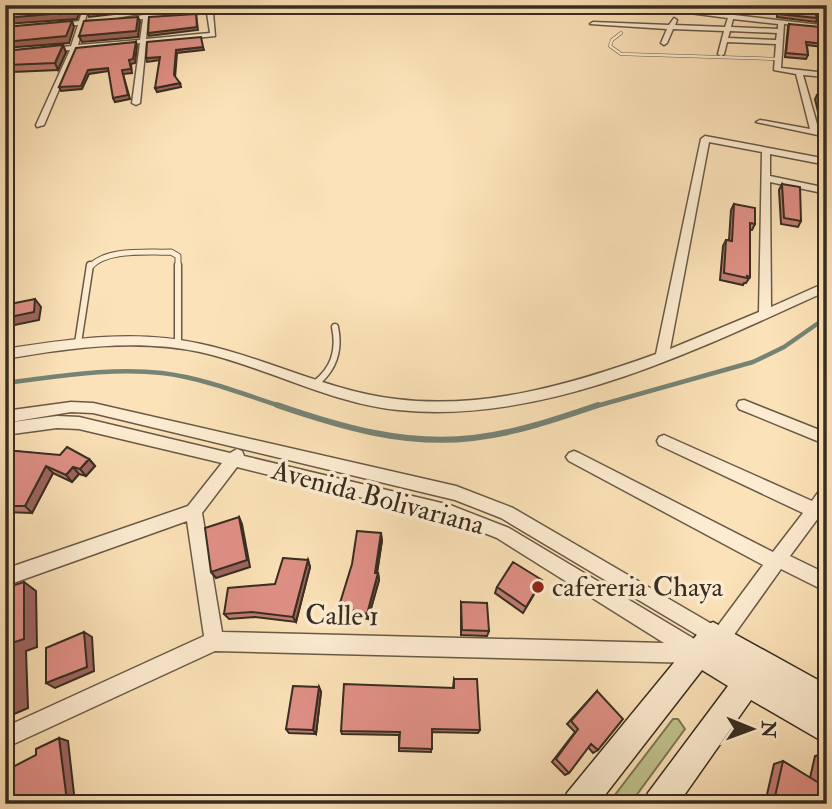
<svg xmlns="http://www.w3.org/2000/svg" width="832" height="809" viewBox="0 0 832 809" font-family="'IM FELL Double Pica',serif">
  <rect width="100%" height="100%" fill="#fce2b8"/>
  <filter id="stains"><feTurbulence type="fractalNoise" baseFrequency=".00286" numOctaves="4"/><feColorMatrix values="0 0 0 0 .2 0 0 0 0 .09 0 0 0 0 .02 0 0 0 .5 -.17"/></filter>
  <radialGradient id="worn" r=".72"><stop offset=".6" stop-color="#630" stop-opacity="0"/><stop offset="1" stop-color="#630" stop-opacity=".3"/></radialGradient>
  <path fill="#c1c38d" stroke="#7c7856" stroke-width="2" d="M673 719H678L685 729 630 804H608Z"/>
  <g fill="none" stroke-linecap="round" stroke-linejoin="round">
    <path stroke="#758476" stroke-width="4.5" d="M5 383C56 377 110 367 162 373 203 378 243 394 283 407
      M593 407 753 362 784 347 827 317"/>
    <path stroke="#758476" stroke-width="6" d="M277 405C341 427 405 446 473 438 516 433 557 419 598 405"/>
    <defs>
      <path id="lane-far2" d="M621 33 612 40 610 46 621 54 778 59"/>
      <path id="lane-far1" d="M90 267C107 248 147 253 171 252L178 256V267"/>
      <path id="lane" d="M178 265V345
        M78 343 90 265
        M315 384C334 369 340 351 335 327"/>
      <path id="street" d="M89 5 85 21H105L84 24 78 45 140 40 143 19 122 21 119 19 143 15 144 5H150L149 15 259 5 262 7 213 13 215 36 146 43 140 103 136 105 132 103 140 43 76 49 44 125 37 127 36 125 70 50 46 52 43 50 71 46 78 25 55 27 52 25 79 21 84 6ZM207 13 210 33 146 39 148 18Z
        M731 5H737L734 15 820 25 811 5H817L827 25V34L822 28 784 24 781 68 827 73V77L803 75 819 131 827 132V137L756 122 760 120 810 129 796 74 774 70 776 44 727 42 724 54 721 56 718 54 724 31 673 29 667 43 664 45 661 43 667 29 590 24 593 22 669 25 674 18 677 20 675 25 725 27 728 18 674 11 677 9 729 15ZM733 19 778 24V29L731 27ZM730 31 777 33 776 40 728 38Z
        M705 136 827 159V165L770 154V176L827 188V194L770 182 771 307 827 282V291C696 350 546 425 398 410 329 403 267 367 200 352 136 338 69 348 5 359V349C70 339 137 329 201 344 267 358 328 391 396 399 484 410 573 384 656 354L701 139ZM709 142 762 152 759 312 670 349Z
        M744 400 827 433V445L739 409 737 405 739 401Z
        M71 402 93 403 456 486 513 508 717 627 763 565 569 461 566 457 569 453 574 451 579 453 773 552 803 513 659 445 657 441 659 437 664 435 812 501 821 488 827 486V506L790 556 827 574V592L781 569 726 646 719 648 501 518 455 500 93 413 71 412 5 423V411Z
        M57 416 79 417 230 453 237 449 242 451 244 456 450 505 509 528 706 646 709 653 706 660 697 663 215 651 5 748V727L204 636 187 521 5 586V569L188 506 222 463 79 429 57 428 5 435V423ZM237 467 449 519 497 538 664 643 222 632 202 513Z"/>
      <path id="secondary" d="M713 622 827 685V744L751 700 678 804H644L648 793 728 686 702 670 598 804H563L567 793 704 626Z"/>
    </defs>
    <use href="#lane-far2" stroke="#685a46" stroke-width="3.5"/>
    <use href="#lane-far1" stroke="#685a46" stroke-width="7"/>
    <use href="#lane" stroke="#685a46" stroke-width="9"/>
    <use href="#street" stroke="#685a46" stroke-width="3"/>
    <use href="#secondary" stroke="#372d20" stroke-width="3"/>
    <use href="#lane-far2" stroke="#fdecd1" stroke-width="2.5"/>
    <use href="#lane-far1" stroke="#fdecd1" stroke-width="5"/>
    <use href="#lane" stroke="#fdecd1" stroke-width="6"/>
    <use href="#street" fill="#fdecd1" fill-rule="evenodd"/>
    <use href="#secondary" fill="#fdecd1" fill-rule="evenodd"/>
  </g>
  <path fill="#c17c73" stroke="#372d20" stroke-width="2" d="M777 5H812L817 18 816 22 777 17Z
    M819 5H827V17H826Z
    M789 24 824 44 822 47 807 45 808 55 806 59 785 57 788 27Z
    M5 51 66 52 58 70 12 72 5 82Z
    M817 95 827 96V117L819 116 815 99Z
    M782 184 801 221 798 227 781 224 779 190Z
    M734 204 755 224 752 230H750V277L746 283H744L743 285 720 280 723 246 726 240H729L731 210Z
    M5 450 89 459 95 466 86 476 79 474 72 482 53 473 32 513 5 512Z
    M382 540 377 573H378L379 580 368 619 352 615 351 610 342 609 340 603Z
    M308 560 310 567 296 622 255 617 229 619 224 614 275 584Z
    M539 586 523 613 495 593 497 587Z
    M461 602 489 631 487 636 461 635Z
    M454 679 480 730 478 733 432 732 431 752 399 751V735L342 734 341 731 453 688Z
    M319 687 321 692 316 734 289 733 286 729Z
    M597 691 598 750 593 753 588 747 569 773 565 775 552 762 575 732 567 724Z
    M825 753 827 804 765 803 774 764 783 761 810 778 815 756Z"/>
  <path fill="#9d655e" stroke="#372d20" stroke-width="2" d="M59 5H63L61 14 77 6 80 12 77 19 5 24V18L58 8Z
    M131 5H136L135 7H139L141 11 89 17 87 12Z
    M182 5H195V8L152 12 151 8Z
    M196 14 198 30 149 36 148 33Z
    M138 17 140 22 138 37 82 42 79 36Z
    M72 21 74 27 69 43 5 48V42Z
    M136 42 137 46 135 63 131 64 132 73 123 74 130 99 115 102 113 98 122 70 129 60Z
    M63 45 66 52 58 70 55 63Z
    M203 47 204 50 177 53 175 78 174 75 176 50Z
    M160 57 161 60 147 62 146 58Z
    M8 65 12 72 5 82V70Z
    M108 68 109 71 89 74 82 89 61 91 59 87 88 70Z
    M180 83 181 87 157 92 155 88Z
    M35 299 41 307 39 320 5 327V318Z
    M89 459 95 466 86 476 80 469Z
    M46 466 53 473 32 513 25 506Z
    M73 467 79 474 72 482 66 475Z
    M239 517 242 524 250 567 216 578 211 572Z
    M381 533 382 540 376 579 375 573Z
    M308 560 310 567 296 622 293 617Z
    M378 573 379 580 368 619 367 614Z
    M24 582 36 591 37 647 26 651 28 708 5 718V705L12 643Z
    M84 632 92 637 94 671 55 688 46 683Z
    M319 687 321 692 316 734 313 730Z
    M59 738 68 741 75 803 73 804H61Z"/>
  <path fill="#e09086" stroke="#372d20" stroke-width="2" d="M21 5H59L58 8 77 6 75 12 5 18V12L15 11Z
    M96 5H131L130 8 139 7 87 12 89 6Z
    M182 5 151 8V6Z
    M779 5H812L817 18 778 14Z
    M196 14 197 27 148 33 149 17Z
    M138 17 136 31 79 36 84 21Z
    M72 21 66 36 5 42V27Z
    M789 24 820 27 824 44 806 42 808 55 786 53Z
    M201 37 203 47 176 50 174 75 180 83 155 88 160 57 146 58 147 42Z
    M136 42 133 59 129 60 131 69 122 70 128 95 113 98 108 68 88 70 81 86 59 87 76 48Z
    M63 45 55 63 8 65 5 70V51Z
    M817 95 827 96V113H821Z
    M782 184 800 187 801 221 784 218Z
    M734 204 755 208V224L750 223V277L747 276V278L724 273 726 240 732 241Z
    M35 299 34 312 5 318V305Z
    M67 447 89 459 80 469 73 467 66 475 46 466 25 506H5V450L60 455Z
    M239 517 247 560 211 572 205 528Z
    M357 531 381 533 375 573H378L367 614 351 610V605L340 603 352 564Z
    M283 558 308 560 293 617 252 612 224 614 228 588 275 584Z
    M513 562 542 580 526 607 497 587Z
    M24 582V639L12 643 13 702 5 705V588Z
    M461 602 487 603 489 631 462 630Z
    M84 632 87 667 46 683V648Z
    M454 679H477L480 730 432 729V749L399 748 400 732 341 731 344 684 454 688Z
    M293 686 319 687 313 730 286 729Z
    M597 691 623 719 598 750 591 744 569 773 556 759 578 729 571 721Z
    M59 738 67 801 61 804H8L7 802 5 803V771L36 755V749Z
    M825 753 827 754V804H777L774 801 783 761 819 783Z"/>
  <circle fill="#8f2418" stroke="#fdecd1" stroke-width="2.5" cx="538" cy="587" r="7"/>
  <g text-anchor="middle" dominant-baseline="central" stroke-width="7" stroke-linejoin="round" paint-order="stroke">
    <g font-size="28" fill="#372d20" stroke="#fdecd1">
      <text transform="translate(378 498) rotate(15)">Avenida Bolivariana</text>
      <text transform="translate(342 616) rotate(1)">Calle 1</text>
    </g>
    <g font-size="28" fill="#372d20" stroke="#fdecd1" text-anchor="start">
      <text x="552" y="587">cafereria Chaya</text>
    </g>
  </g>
  <rect width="832" height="809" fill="none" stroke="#fce2b8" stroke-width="28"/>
  <rect x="7" y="7" width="818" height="795" fill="none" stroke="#372d20" stroke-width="3.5"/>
  <rect x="14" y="14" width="804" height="781" fill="none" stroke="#372d20" stroke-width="2"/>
  <g transform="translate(752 729) rotate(91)" stroke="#fdecd1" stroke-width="5" paint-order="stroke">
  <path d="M0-5L12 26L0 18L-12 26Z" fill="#372d20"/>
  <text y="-10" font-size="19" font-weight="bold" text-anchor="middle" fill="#372d20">N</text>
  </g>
  <rect width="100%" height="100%" filter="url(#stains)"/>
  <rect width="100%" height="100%" fill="url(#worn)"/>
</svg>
